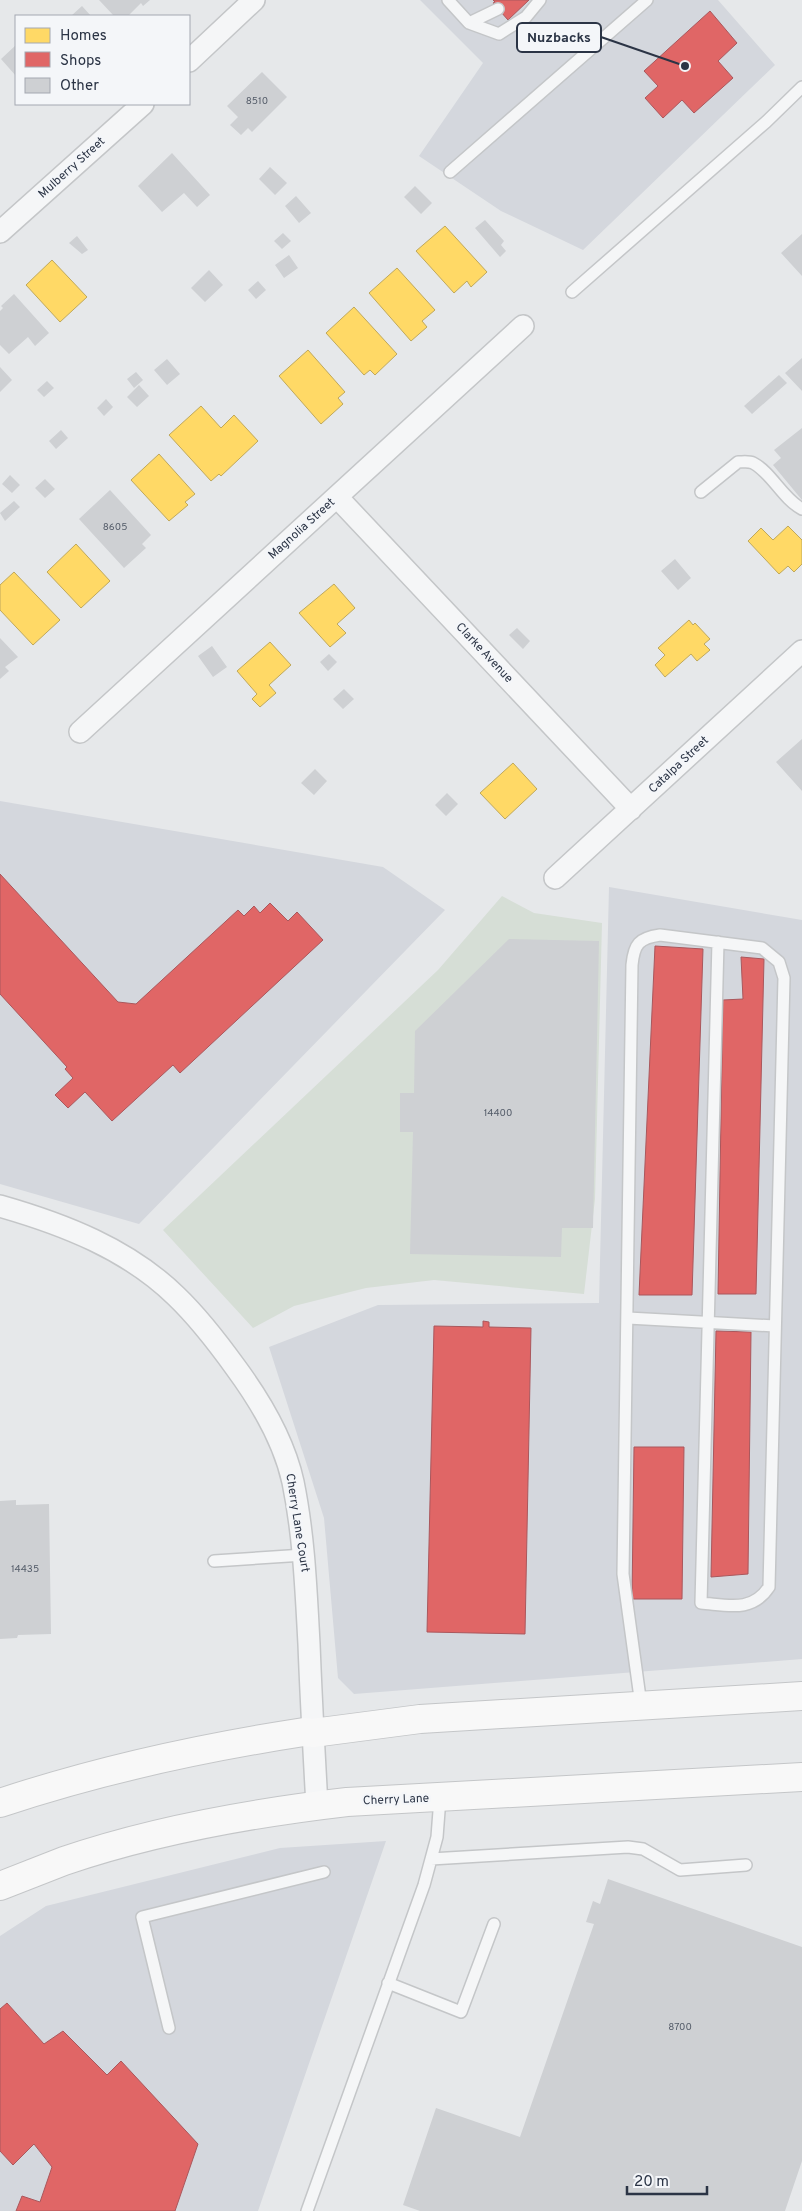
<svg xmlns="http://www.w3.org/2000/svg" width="802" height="2211" viewBox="0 0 802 2211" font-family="Overpass,sans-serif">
  <rect width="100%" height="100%" fill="#e6e8ea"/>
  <path fill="#d4d7dd" d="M420 0H718L775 65 583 250 501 211 419 156 483 63Z
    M0 801 383 867 445 910 139 1224 0 1184Z
    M609 887 802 920V1659L354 1694 338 1678 324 1518 269 1347 378 1305 599 1303Z
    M386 1841 258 2211H0V1936L46 1906 280 1848Z"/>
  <path fill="#d6ded6" d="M502 896 534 913 602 923 595 1199 584 1294 434 1280 366 1288 294 1306 253 1328 163 1230 438 970Z"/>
  <path fill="#ffd966" stroke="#bfa85c" d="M445 226 487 272 471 287 467 281 454 293 416 251Z
    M52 260 87 297 60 322 26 285Z
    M397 268 435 310 422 321 427 327 411 341 369 293Z
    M354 307 397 354 375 375 370 370 364 375 326 333Z
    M308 350 345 392 338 398 343 404 321 424 279 376Z
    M201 406 221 428 234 415 258 441 221 476 219 474 211 481 169 435Z
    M159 454 195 494 185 502 188 505 169 521 131 480Z
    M788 526 802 540V564L794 572 788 566 779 574 748 541 761 528 773 540Z
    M76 544 110 581 81 608 47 572Z
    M14 572 60 620 33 645 0 610V585Z
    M334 584 355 608 337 624 346 633 330 647 299 613Z
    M689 620 693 625 695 623 710 639 704 644 710 650 697 661 691 654 665 677 655 665 665 655 658 648Z
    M270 642 291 665 269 685 276 693 260 707 252 699 257 694 237 671Z
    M513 763 537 789 505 819 480 793Z"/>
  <path fill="#e06666" stroke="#aa575c" d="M493 0H529L508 20 493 3 495 2Z
    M710 11 737 43 718 61 733 78 694 113 682 100 663 118 645 98 658 86 644 71Z
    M0 874 118 1002 136 1004 238 910 244 916 254 906 260 913 270 903 288 921 297 912 323 940 180 1073 173 1065 112 1121 85 1092 68 1108 55 1095 73 1078 65 1069 67 1067 0 994Z
    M655 946 703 949 692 1295H639Z
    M741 957 764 959 756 1294H718L723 1000 743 999Z
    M483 1321 489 1322V1327L531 1328 525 1634 427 1632 434 1326 483 1327Z
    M716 1331 751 1332 748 1574 711 1577Z
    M634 1447H684L682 1599H632Z
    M7 2003 44 2044 63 2031 107 2075 121 2061 198 2144 175 2211H16L22 2196 40 2202 52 2167 34 2144 13 2165 0 2151V2009Z"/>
  <path fill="#ced0d3" d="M99 0H150L143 6 141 3 128 16H114Z
    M82 6 91 16H71Z
    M16 45V76L1 59Z
    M262 72 287 97 252 132 248 128 241 135 230 125 238 117 227 106Z
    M172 153 210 195 197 207 184 193 162 212 138 186Z
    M270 167 287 183 275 195 259 179Z
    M415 186 432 203 421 214 404 197Z
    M296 196 311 213 299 223 285 206Z
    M485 220 504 241 501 245 506 251 500 257 475 228Z
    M283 233 291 241 282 249 274 241Z
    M802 234V276L781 253Z
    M77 236 88 250 82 254 69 243Z
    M289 255 298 268 284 278 275 265Z
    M209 270 223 285 205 302 191 288Z
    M258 281 266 290 256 299 248 290Z
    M14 294 49 333 35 346 28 337 9 354 0 345V311L3 308 1 306Z
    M802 358V391L785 373Z
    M167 359 180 374 167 385 154 370Z
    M0 367 12 380 0 392Z
    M136 372 143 380 134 388 127 379Z
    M779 375 787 383 752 414 744 406Z
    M47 381 54 388 44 397 37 390Z
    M139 385 149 396 137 407 127 397Z
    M106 399 113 407 104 416 97 408Z
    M802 428V500L773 465 781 458 774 450Z
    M61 430 68 438 56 449 49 441Z
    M10 475 20 485 12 493 2 484Z
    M45 479 55 489 45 498 35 488Z
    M110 490 151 535 142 544 146 548 124 568 79 519Z
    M14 501 20 507 5 521 0 513Z
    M675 559 691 578 678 590 661 571Z
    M517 628 530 641 523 649 509 635Z
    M0 638 18 657 5 667 9 671 0 679Z
    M212 646 227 667 213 677 198 656Z
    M329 654 337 662 328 671 320 662Z
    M344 689 354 699 343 709 333 699Z
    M802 739V791L776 762Z
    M315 769 327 781 314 795 301 783Z
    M447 793 458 804 446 816 435 805Z
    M509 939 599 941 593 1228H562L561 1257 410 1254 413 1132H400V1093H414L415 1031Z
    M16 1500V1505L49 1504 51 1634 18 1635 17 1638 0 1639V1501Z
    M608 1879 802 1947V2161L785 2211H420L403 2205 436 2108 520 2137 594 1924 586 1922 593 1901 600 1904Z"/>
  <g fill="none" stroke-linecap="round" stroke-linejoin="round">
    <defs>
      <path id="lane" d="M448 0 469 23 498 9
        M469 23 499 34 526 17 540 0
        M450 172 647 0
        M572 292 766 122 802 87
        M701 492 738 462C743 462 749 461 753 463 772 473 782 498 802 509
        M628 1318 775 1326
        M214 1561 304 1555
        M641 1705 623 1574 632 965C634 944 639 938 660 935L762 948 779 962 784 978 769 1587C752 1613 727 1605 701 1603L718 942
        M431 1859 628 1847 643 1849 680 1870 746 1865
        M388 1983 461 2012 494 1924
        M169 2028 142 1917 324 1872
        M307 2211 424 1885 437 1837 440 1798"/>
      <path id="street" d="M189 61 254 0
        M0 232 143 104
        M337 497 631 809
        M80 732 523 326
        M555 878 802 651
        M0 1206C63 1224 128 1249 176 1296 199 1318 218 1343 236 1368 261 1402 284 1441 293 1482 304 1536 306 1589 309 1644 311 1698 314 1752 317 1806"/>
      <path id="secondary" d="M0 1803C99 1770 200 1748 304 1732L313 1733 420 1719 802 1696
        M0 1886C21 1878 43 1869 64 1861 155 1830 252 1813 347 1802L802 1777"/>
    </defs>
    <use href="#lane" stroke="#c4c6c8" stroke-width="14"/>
    <use href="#street" stroke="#c4c6c8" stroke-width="24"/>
    <use href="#secondary" stroke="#c4c6c8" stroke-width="30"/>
    <use href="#lane" stroke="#f5f6f7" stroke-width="11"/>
    <use href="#street" stroke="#f5f6f7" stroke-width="21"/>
    <use href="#secondary" stroke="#f8f8f8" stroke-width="28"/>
  </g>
  <g text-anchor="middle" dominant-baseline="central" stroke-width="5" stroke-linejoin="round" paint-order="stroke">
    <g font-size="10" fill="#545c69">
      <text x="257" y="101">8510</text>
      <text x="115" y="527">8605</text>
      <text x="498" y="1113">14400</text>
      <text x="25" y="1569">14435</text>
      <text x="680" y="2027">8700</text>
    </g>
    <g font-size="12" fill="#2b3445" stroke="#f4f6f9">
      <text transform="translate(72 168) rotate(-42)">Mulberry Street</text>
      <text transform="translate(302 529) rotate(-42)">Magnolia Street</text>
      <text transform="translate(484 653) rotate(47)">Clarke Avenue</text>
      <text transform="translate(679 765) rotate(-43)">Catalpa Street</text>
      <text transform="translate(297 1523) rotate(81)">Cherry Lane Court</text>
      <text transform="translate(396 1800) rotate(-2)">Cherry Lane</text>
    </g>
  </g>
  <path fill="none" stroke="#2b3445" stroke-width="2" d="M685 66L601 37"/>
  <circle fill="#2b3445" stroke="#f4f6f9" stroke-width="2" cx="685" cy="66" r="5"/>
  <rect fill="#f4f6f9" stroke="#2b3445" stroke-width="2" x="517" y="23" width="84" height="29" rx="5"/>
  <g font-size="14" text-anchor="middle" font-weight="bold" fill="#2b3445">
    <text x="559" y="42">Nuzbacks</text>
  </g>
  <rect x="15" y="15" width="175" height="90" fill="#f4f6f9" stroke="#a4a8b1"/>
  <rect x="25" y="28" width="25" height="15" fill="#ffd966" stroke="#a4a8b1"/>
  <text x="60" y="40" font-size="15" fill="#2b3445">Homes</text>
  <rect x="25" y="52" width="25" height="15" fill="#e06666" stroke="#a4a8b1"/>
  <text x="60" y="65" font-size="15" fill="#2b3445">Shops</text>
  <rect x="25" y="78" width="25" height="15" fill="#ced0d3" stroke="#a4a8b1"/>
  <text x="60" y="90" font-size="15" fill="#2b3445">Other</text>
  <path d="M627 2186v8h80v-8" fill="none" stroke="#2b3445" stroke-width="2.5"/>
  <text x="634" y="2186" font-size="15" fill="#2b3445" stroke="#f4f6f9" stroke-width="4" paint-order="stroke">20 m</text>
</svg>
